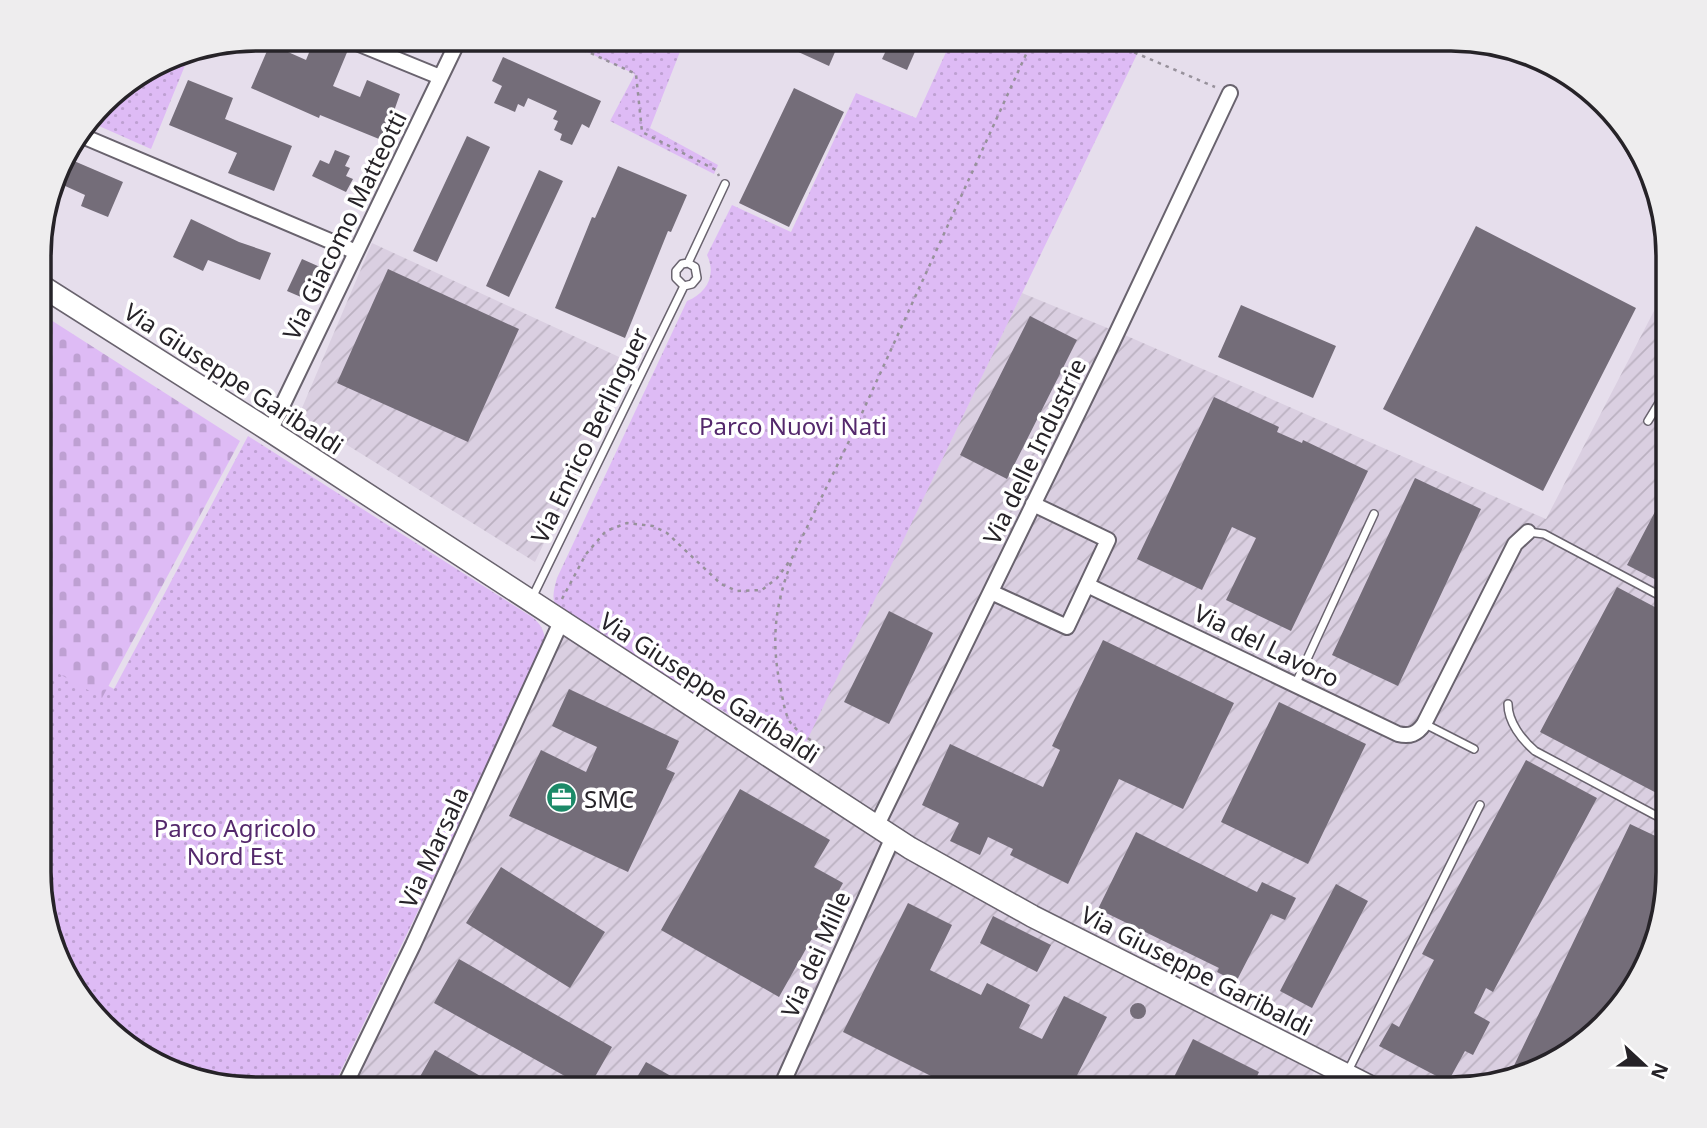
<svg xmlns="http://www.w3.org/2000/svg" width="1707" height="1128" viewBox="0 0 1707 1128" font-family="'Noto Sans',sans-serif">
  <defs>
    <pattern id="industrial-furrows" width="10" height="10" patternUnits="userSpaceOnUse" patternTransform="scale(1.75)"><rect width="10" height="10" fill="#dacfe1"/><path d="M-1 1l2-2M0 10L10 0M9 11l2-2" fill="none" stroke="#bbb1c1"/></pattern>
    <pattern id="grass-dots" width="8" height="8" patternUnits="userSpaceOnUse" patternTransform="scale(1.75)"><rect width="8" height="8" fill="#debbf5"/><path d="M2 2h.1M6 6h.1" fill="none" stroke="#bea0d2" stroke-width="1.8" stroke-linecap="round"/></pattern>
    <pattern id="cemetery-stones" width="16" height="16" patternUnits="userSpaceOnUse" patternTransform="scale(1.75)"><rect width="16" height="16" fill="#debbf5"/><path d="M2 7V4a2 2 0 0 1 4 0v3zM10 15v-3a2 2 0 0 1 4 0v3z" fill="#bea0d2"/></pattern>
  </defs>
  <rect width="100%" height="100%" fill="#e6deec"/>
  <path fill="url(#industrial-furrows)" d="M372 243 630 362 535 562 299 415Z
    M1668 284V886L1632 993 1559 1061 1465 1089H1378L1320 1060 1305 1089H353L564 627 790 774 1022 293 1127 336 1546 519Z"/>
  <path fill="url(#grass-dots)" d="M559 39H685L650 128 718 165 714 174 610 121 635 74Z
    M952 39H1119L1140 48 799 757 559 612C551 599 553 593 557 578L687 301C706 293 717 276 707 255L732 205 791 232 856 93 916 118Z
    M171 56 186 63 151 149 90 122 112 93Z
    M248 436 532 617C543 625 547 637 544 650L332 1089H256L187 1078 135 1053 68 981 40 900V648L114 689Z"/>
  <path fill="url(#cemetery-stones)" d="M40 313 240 441 102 698 40 663Z"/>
  <path fill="#746d79" d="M315 38H321L348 50 333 86 360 97 367 80 400 94 394 111 396 112 384 141 320 115 319 118 251 88 270 44 306 60Z
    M800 38H841L829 66 794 50Z
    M892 38H921L907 70 882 59Z
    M503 57 601 101 589 128 582 124 572 145 560 140 562 134 554 130 558 121 553 119 557 111 528 98 524 107 518 104 515 112 494 103 502 86 492 81Z
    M188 80 233 98 225 119 292 146 274 191 228 173 237 153 169 125Z
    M794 88 844 112 789 227 739 203Z
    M467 136 490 147 437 262 413 251Z
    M74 142 80 146 74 161 123 182 108 217 81 206 85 195 63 185 60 192 52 189 61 159Z
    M335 150 350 156 345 166 350 168 346 176 353 179 346 192 312 176 320 160 329 164Z
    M618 166 687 195 671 232 668 231 625 338 555 308 592 217 595 218Z
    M539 170 563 181 509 297 486 286Z
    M191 219 239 242 271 253 260 280 208 260 203 271 173 257Z
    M1476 226 1636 308 1543 491 1383 409Z
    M302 259 329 271 315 303 287 291Z
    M388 269 519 329 468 442 337 383Z
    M1241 305 1336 346 1313 398 1218 357Z
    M1030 316 1077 340 1007 479 960 455Z
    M1214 397 1279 427 1277 432 1302 443 1303 440 1368 471 1291 631 1226 600 1256 538 1232 527 1202 590 1137 559Z
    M1415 478 1481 509 1398 686 1332 655Z
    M1668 487V586L1627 565Z
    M1617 587 1668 614V799L1540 732Z
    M889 611 933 633 889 724 844 702Z
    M1103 640 1234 703 1183 809 1119 779 1068 884 1010 855 1013 849 988 837 980 855 950 841 959 823 922 805 950 744 1043 787 1060 750 1052 746Z
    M569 689 679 741 666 769 675 773 628 872 509 816 541 750 586 772 597 747 552 726Z
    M1279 702 1366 744 1308 864 1221 822Z
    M1526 760 1597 798 1493 992 1486 988 1474 1013 1490 1022 1473 1055 1465 1051 1448 1082 1379 1046 1392 1023 1399 1027 1434 960 1422 954Z
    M740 789 830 840 814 867 843 883 779 997 661 930Z
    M1630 824 1668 842V886L1642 962 1624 1001 1559 1061 1509 1076Z
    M1136 832 1257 892 1262 882 1296 898 1285 920 1271 914 1236 982 1217 972 1219 968 1098 909Z
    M501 867 605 932 570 988 466 923Z
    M1336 884 1368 901 1312 1008 1280 991Z
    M908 903 952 925 930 970 981 995 987 983 1030 1005 1019 1028 1042 1039 1064 996 1107 1017 1070 1089H1006L992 1082 989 1089H950L937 1083 939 1080 843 1032Z
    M993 916 1051 945 1037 972 980 943Z
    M459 959 612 1047 588 1089 434 1003Z
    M1130 1011a8 8 0 1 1 16 0a8 8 0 1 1-16 0Z
    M1193 1039 1259 1072 1251 1089H1168Z
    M435 1050 503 1089H413Z
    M646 1062 694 1089H630Z"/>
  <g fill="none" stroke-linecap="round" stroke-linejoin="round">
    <defs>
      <path id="lane" d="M684 286 676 278V271L682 264 688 263 725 184
        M684 286 692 284 697 278 695 267 688 263
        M1648 421 1662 398 1668 393
        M1528 532 1544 534 1668 600
        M531 600 684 286
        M1296 683 1374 514
        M1508 704C1508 722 1522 740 1535 751L1668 822
        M1425 724 1474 749
        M1348 1071 1480 805"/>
      <path id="street" d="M347 39 440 77
        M80 135 356 252
        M270 431 459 39
        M1087 585 1398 734C1410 737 1417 734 1424 724L1515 544 1528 532
        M991 592 1067 627 1108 540 1033 504
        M876 827 1112 343 1230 93
        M343 1089 413 945 561 622
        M780 1089 893 837"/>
      <path id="secondary" d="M1633 140 1642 156
        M40 285 270 431 910 848 1032 916 1375 1089"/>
    </defs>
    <use href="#lane" stroke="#69636e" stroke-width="10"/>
    <use href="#street" stroke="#69636e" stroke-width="18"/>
    <use href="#secondary" stroke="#69636e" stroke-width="24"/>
    <path stroke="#97919b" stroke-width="2.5" stroke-dasharray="3.5 5" stroke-linecap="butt" d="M560 39 636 74 642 132 716 170 719 176
      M1103 39 1215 87
      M791 563C774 608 771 643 781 690 783 700 785 714 790 722 798 733 813 742 825 748
      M562 599 586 554 606 531 627 523 653 526 667 533 721 584 737 591 762 590 777 578 792 558 852 435 1033 39"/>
    <use href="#lane" stroke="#fff" stroke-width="7"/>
    <use href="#street" stroke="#fff" stroke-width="14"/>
    <use href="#secondary" stroke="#fff" stroke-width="21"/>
  </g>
  <defs>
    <symbol id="office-disc" viewBox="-11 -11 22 22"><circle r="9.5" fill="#1c8a68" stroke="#fff"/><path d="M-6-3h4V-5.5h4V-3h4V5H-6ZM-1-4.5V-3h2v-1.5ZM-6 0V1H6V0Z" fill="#fff"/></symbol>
  </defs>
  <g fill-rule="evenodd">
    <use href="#office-disc" x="544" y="780" width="35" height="35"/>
  </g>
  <g text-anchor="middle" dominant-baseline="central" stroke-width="7" stroke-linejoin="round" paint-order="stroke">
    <g font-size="24" fill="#262328" stroke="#fff">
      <text transform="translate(344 225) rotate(-64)">Via Giacomo Matteotti</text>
      <text transform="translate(234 378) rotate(33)">Via Giuseppe Garibaldi</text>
      <text transform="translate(589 435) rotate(-64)">Via Enrico Berlinguer</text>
      <text transform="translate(1034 451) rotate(-64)">Via delle Industrie</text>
      <text transform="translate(1267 645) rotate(26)">Via del Lavoro</text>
      <text transform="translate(710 687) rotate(33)">Via Giuseppe Garibaldi</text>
      <text transform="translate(433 847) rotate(-65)">Via Marsala</text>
      <text transform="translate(815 954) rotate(-66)">Via dei Mille</text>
      <text transform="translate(1197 970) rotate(27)">Via Giuseppe Garibaldi</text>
    </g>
    <g font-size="24" fill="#54286c" stroke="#fff">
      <text x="793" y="425">Parco Nuovi Nati</text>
      <text x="235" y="827">Parco Agricolo<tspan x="235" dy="28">Nord Est</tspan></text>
    </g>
    <g font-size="24" fill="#262328" stroke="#fff" text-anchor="start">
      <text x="584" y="798">SMC</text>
    </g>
  </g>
  <path d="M0 0H1707V1128H0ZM256 51H1451A205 205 0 0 1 1656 256V872A205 205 0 0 1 1451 1077H256A205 205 0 0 1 51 872V256A205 205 0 0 1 256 51Z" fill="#eeedee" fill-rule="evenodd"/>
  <path fill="none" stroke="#262328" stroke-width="3.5" d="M256 51H1451A205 205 0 0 1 1656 256V872A205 205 0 0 1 1451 1077H256A205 205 0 0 1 51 872V256A205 205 0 0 1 256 51Z"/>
  <g transform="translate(1644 1065) rotate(112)" stroke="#ffffff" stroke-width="5" paint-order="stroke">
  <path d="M0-5L12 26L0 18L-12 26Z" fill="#262328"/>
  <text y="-10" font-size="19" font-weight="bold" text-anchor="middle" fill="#262328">N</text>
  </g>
</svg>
